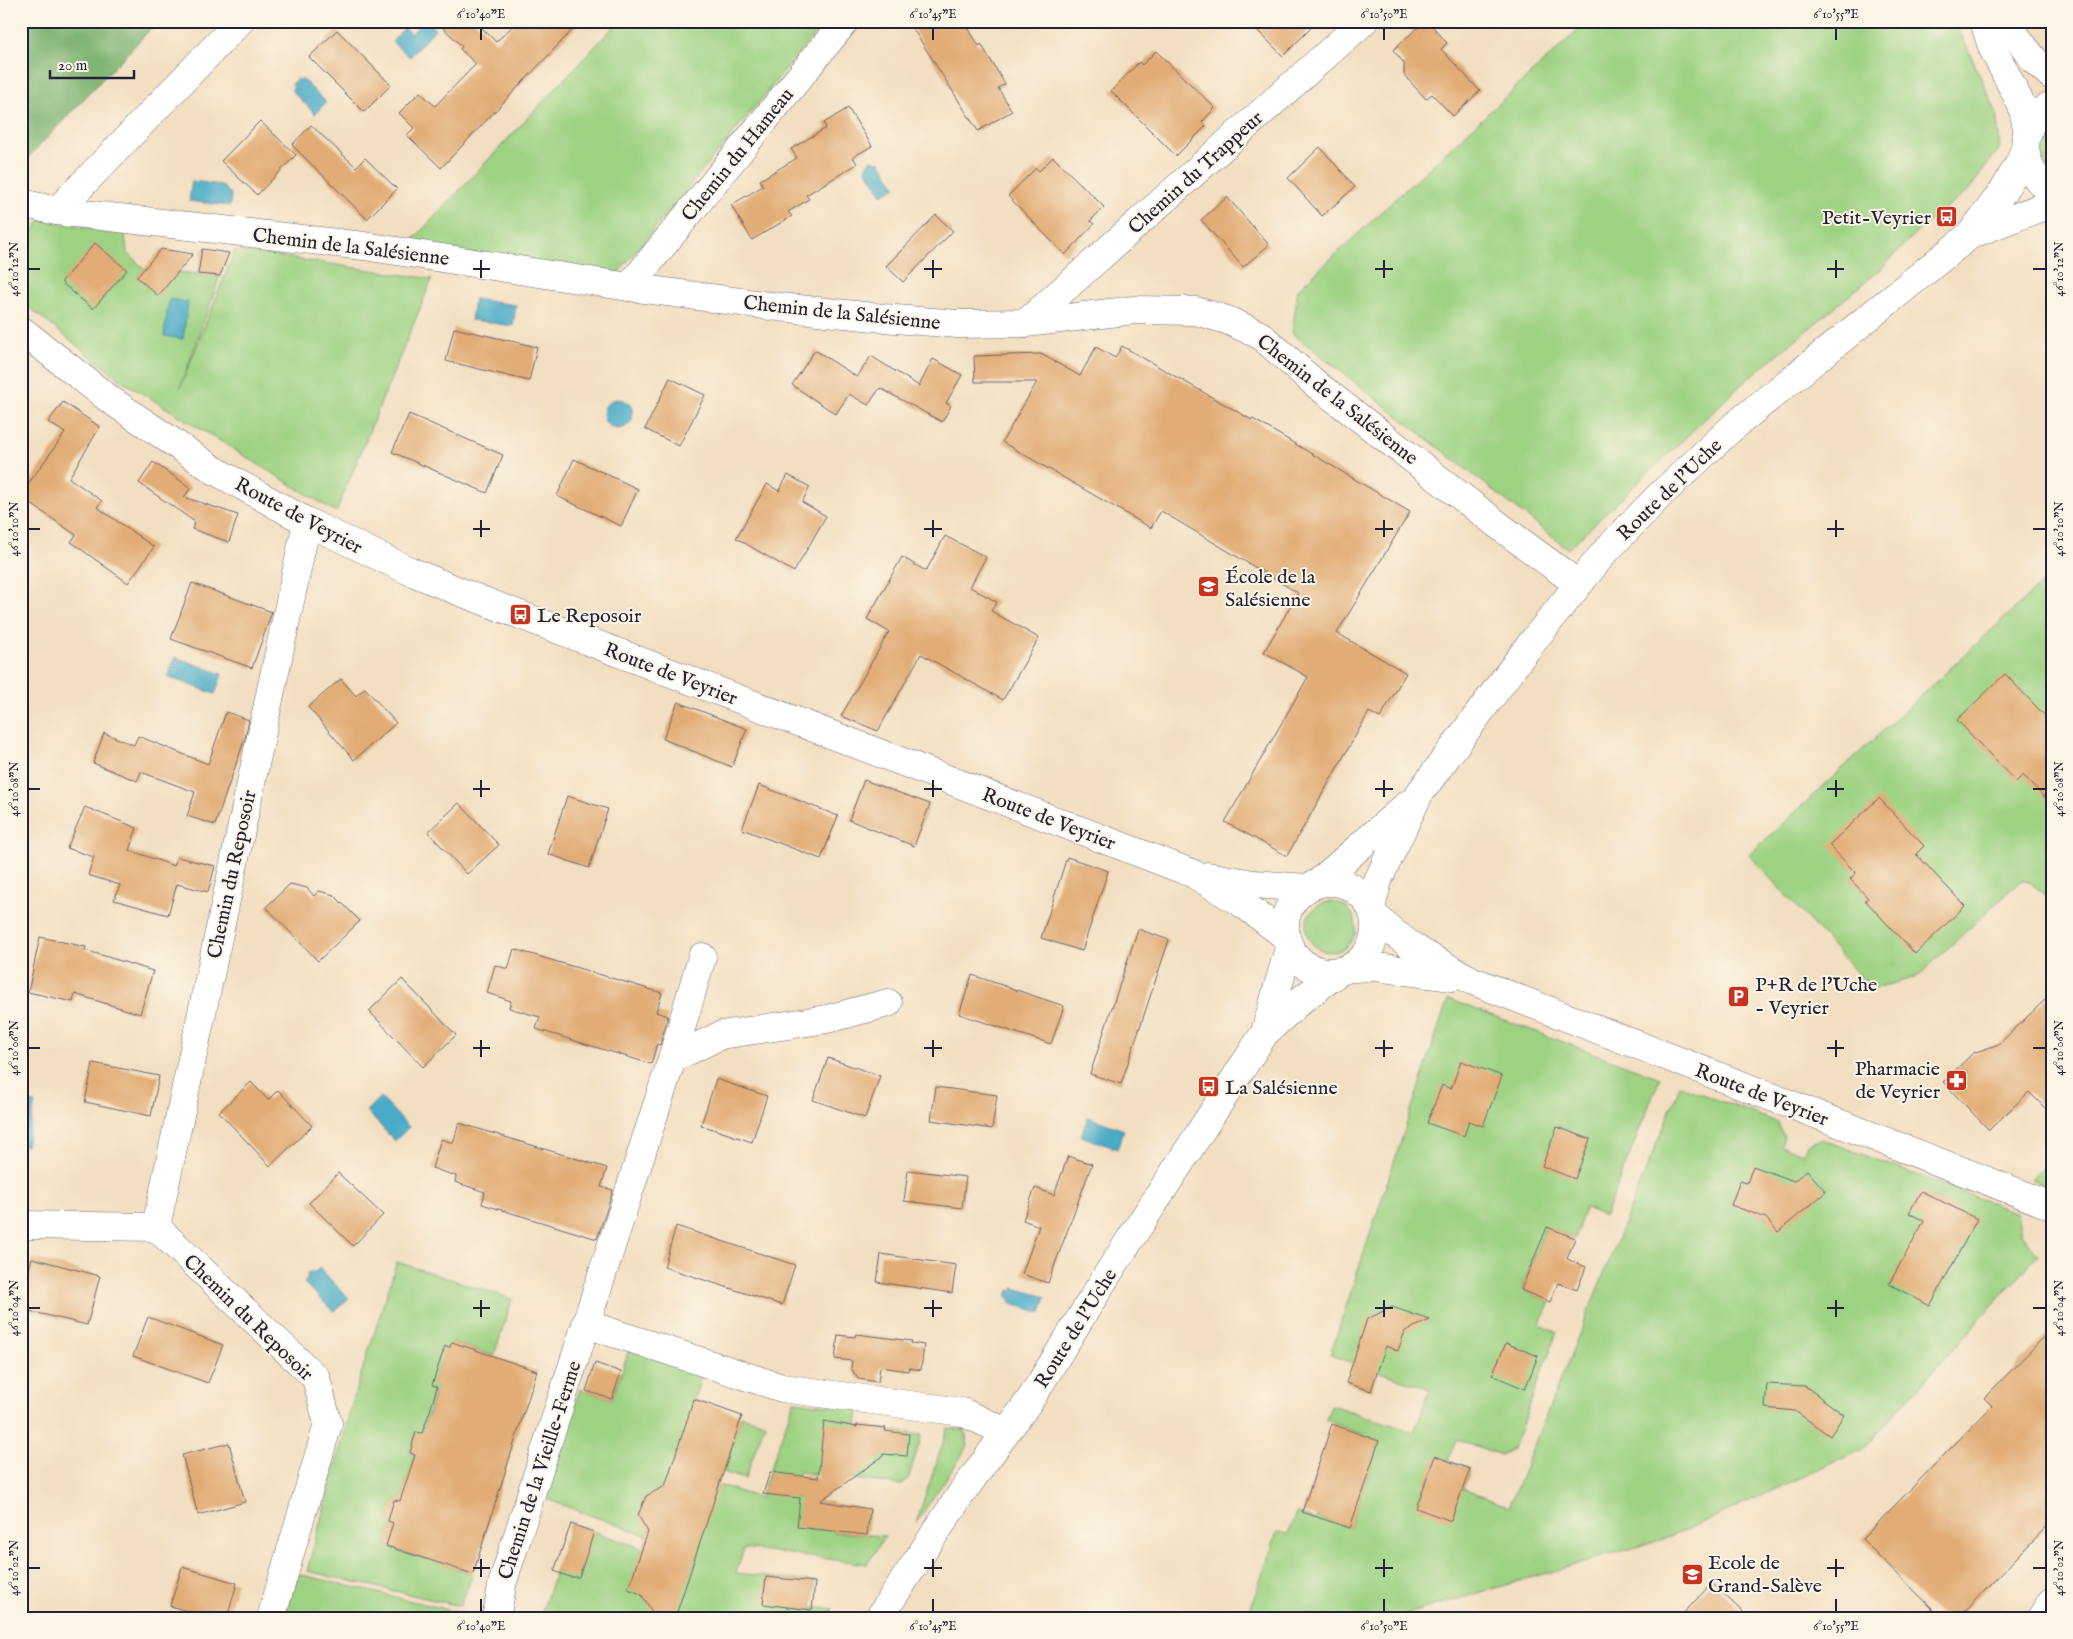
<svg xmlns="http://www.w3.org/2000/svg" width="2073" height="1639" viewBox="0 0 2073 1639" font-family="'IM FELL English',serif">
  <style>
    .green { fill: #9dd283; stroke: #607a5f }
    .forest { fill: #7eb471; stroke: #506b56 }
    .water { fill: #48abc7; stroke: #356681 }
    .building { fill: #e1ac74 }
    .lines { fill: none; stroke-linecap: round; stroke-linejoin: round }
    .minor-casing { stroke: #6b646a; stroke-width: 29 }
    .tertiary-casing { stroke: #6b646a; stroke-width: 29 }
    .secondary-casing { stroke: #6b646a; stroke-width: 29 }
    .minor { stroke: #fff; stroke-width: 28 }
    .tertiary { stroke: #fff; stroke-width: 28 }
    .secondary { stroke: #fff; stroke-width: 28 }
    .ticks { fill: none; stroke: #22223b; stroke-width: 2 }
    .labels { text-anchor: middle; stroke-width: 4; stroke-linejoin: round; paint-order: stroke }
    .street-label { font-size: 20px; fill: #22223b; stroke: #fcf5e5 }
    .poi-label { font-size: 20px; fill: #22223b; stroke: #fcf5e5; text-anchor: start }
    .neatline { fill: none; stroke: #22223b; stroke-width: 2 }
    .ticks-label { font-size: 12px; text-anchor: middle; fill: #22223b }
  </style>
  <rect width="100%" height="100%" fill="#fcf5e5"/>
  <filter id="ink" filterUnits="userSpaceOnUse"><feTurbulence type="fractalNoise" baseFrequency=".02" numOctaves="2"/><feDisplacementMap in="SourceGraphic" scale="10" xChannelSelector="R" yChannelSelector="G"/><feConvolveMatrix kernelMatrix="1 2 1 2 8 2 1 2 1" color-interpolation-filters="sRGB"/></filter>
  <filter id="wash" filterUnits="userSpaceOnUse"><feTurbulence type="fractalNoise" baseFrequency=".0096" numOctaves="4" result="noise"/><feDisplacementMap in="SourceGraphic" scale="20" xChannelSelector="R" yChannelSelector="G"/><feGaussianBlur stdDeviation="1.12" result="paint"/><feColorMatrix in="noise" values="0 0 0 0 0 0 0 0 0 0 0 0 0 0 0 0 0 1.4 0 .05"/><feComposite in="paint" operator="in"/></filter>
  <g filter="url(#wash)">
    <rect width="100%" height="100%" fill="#f2dec0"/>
    <g class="green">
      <path d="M619 21H819L823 24 618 273 408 245Z"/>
      <path d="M1588 21H1955L1996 111 2000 148 1968 191 1922 227 1880 270 1744 382 1568 549 1292 333 1298 289Z"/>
      <path d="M2052 125V172C2037 160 2040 138 2052 125Z"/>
      <path d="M41 220 125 233 127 252 144 269 137 277 158 295 178 272 220 276 180 388 235 250 432 279 336 512 119 379 21 301V245H23Z"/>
      <path d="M2052 574V902L2030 882 2020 881 1917 977 1872 989 1749 855Z"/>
      <circle cx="1331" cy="927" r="25"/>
      <path d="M1448 999 1660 1078 1605 1216 1585 1208 1575 1238 1546 1227 1521 1290 1550 1302 1540 1325 1557 1332 1513 1449 1501 1455 1456 1439 1448 1461 1470 1469 1463 1489 1509 1507 1680 1086 1777 1122 1784 1137 1781 1146 1803 1154 1806 1145 1821 1139 2017 1213 2021 1234 2038 1255 1862 1450 1670 1537 1393 1618H1247L1277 1532 1288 1534 1296 1512 1315 1520 1317 1517 1350 1528 1379 1441 1326 1420 1331 1405 1414 1432 1430 1389 1330 1355Z"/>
      <path d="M2052 1160V1187L2032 1179Z"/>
      <path d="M397 1262 512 1299 494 1356 452 1342 444 1366 439 1365 432 1385 437 1387 422 1434 416 1433 410 1453 415 1455 400 1501 394 1500 388 1521 393 1523 386 1546 427 1560 436 1535 456 1543 449 1566 473 1574 460 1606 307 1571 356 1390Z"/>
      <path d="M629 1350 702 1374 694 1399 719 1485 760 1498 794 1401 859 1409 857 1425 922 1435 908 1479 901 1485 798 1472 793 1497 832 1503 831 1517 835 1518 833 1532 885 1536 867 1564 744 1548 736 1573 815 1582 812 1608 833 1609 828 1618H540L571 1524 694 1566 697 1554 546 1499 580 1389 612 1399Z"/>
      <path d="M742 1416 765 1423 745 1479 723 1472Z"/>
      <path d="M948 1428 965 1430 968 1446 916 1523Z"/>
      <path d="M298 1574 479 1617 284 1618Z"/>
    </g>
    <path class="forest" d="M21 21H158L21 165Z"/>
    <g class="water">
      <path d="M422 21H426L435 29 410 57 392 42 404 28 411 34Z"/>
      <path d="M297 79 301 81 302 79 326 102 315 114 291 90 294 88 292 84 294 81Z"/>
      <path d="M870 160 877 162 880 161 896 187 882 195 866 169Z"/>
      <path d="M192 181 221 185 231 194 230 206 189 201Z"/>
      <path d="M169 299 188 302 183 339 164 336Z"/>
      <path d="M474 299 516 305 513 326 471 320Z"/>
      <circle cx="618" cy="414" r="15"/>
      <path d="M175 657 222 674 215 694 168 677Z"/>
      <path d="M380 1097 409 1127 395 1141 366 1111Z"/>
      <path d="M21 1101 35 1103 26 1146 21 1145Z"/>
      <path d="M1088 1117 1124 1130 1117 1149 1081 1136Z"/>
      <path d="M319 1268 349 1298 334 1312 304 1283 308 1278 307 1275 309 1272H315Z"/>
      <path d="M1014 1288 1046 1297 1041 1313 1010 1303 1011 1299 1007 1297 1009 1290 1013 1291Z"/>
    </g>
    <g id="blocks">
      <g class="building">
        <path d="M436 21H475L496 42 518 21H581L441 168 407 135 414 128 399 113 420 92 435 106 476 64 460 49 462 46Z"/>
        <path d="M908 21H964L979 46 981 44 1005 84 998 88 1012 111 978 131Z"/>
        <path d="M1248 21H1318L1283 56Z"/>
        <path d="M1425 21H1428L1447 43 1441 49 1480 91 1453 116 1432 94 1426 99 1404 75V63L1393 50Z"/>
        <path d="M337 30 391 85 364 112 309 57Z"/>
        <path d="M1156 51 1215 108 1202 122 1206 126 1176 156 1111 91 1139 62 1142 65Z"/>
        <path d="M848 108 872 146 853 157 857 164 806 195 809 199 788 212 792 216 752 240 731 205 763 186 760 180 797 158 791 149 826 128 824 123Z"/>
        <path d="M260 121 296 155 257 195 221 161Z"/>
        <path d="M311 125 356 167 365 158 397 189 367 219 292 145Z"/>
        <path d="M1320 147 1355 187 1322 216 1288 178Z"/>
        <path d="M1053 157 1104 207 1090 221 1094 224 1065 255 1008 196 1036 168 1039 171Z"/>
        <path d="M1227 197 1269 245 1243 267 1201 220Z"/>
        <path d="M936 215 953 231 903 282 886 266Z"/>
        <path d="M95 243 127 270 93 309 62 283V281Z"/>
        <path d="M161 249 193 254 158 296 137 277Z"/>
        <path d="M202 249 229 253 220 276 198 274Z"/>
        <path d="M454 328 537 347 529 381 446 361Z"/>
        <path d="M1122 346 1252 420 1253 419 1410 512 1337 633 1406 673 1380 718 1369 712 1287 856 1225 822 1308 677 1264 652 1298 593 1161 511 1151 528 1002 442 1037 382H975L974 356 1041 354 1080 376 1096 347 1115 358Z"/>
        <path d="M815 350 857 377 871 356 919 386 933 359 962 375 946 403 951 406 942 422 880 388 868 405 849 394 836 414 792 385Z"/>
        <path d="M670 378 705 395 679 446 645 429Z"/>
        <path d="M63 402 100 427 69 478 102 501 97 507 154 547 128 583 71 542 76 535 21 497V494L65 433 48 422Z"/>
        <path d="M409 414 503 455 487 493 392 452Z"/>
        <path d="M574 459 638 489 621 526 557 496Z"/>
        <path d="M153 462 191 488 184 497 238 515 229 542 192 529 195 522 139 483Z"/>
        <path d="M788 475 810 487 802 502 826 516 794 572 736 538 767 484 779 491Z"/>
        <path d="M945 536 986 557 970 587 997 602 991 611 1039 638 1003 700 921 654 878 731 841 716 889 632 867 619 902 557 926 571Z"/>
        <path d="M192 583 272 612 252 668 171 639Z"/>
        <path d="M2005 674 2052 723V805L2023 775 2016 782 1957 720Z"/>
        <path d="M341 679 356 696 365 688 396 723 354 760 308 707Z"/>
        <path d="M678 702 747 729 732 767 663 739Z"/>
        <path d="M226 712 249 720 245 738 215 825 187 816 195 792 141 772 137 781 93 763 104 733 134 745 138 736 208 764Z"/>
        <path d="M864 780 930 804 914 846 849 820Z"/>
        <path d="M759 785 838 816 821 859 742 829Z"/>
        <path d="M567 796 608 809 589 868 548 854Z"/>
        <path d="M1879 798 1924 846 1916 854 1965 906 1915 954 1865 900 1868 898 1850 879 1856 873 1829 845Z"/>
        <path d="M459 803 499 845 467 874 428 832Z"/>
        <path d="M85 807 137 828 129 850 174 866 177 857 215 866 208 892 177 884 168 915 114 900 120 885 88 875 94 857 67 848Z"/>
        <path d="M1067 857 1108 871 1082 951 1041 938Z"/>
        <path d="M290 884 307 888 314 896 319 891 334 895 360 921 318 961 266 907Z"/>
        <path d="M1138 929 1169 940 1121 1084 1090 1074Z"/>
        <path d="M40 937 86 947 85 950 153 971 140 1014 75 994 73 1002 28 992Z"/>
        <path d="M514 949 662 993 656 1012 668 1016 660 1045 657 1044 651 1064 536 1029 540 1017 509 1008 511 1001 487 993 495 965 508 969Z"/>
        <path d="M972 975 1064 1006 1051 1044 959 1014Z"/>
        <path d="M402 979 456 1035 423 1067 369 1011Z"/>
        <path d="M2052 993V1115L2029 1092 1989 1130 1943 1082 1973 1053 1999 1044Z"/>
        <path d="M828 1058 880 1076 865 1118 813 1100Z"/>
        <path d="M1461 1061 1502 1076 1483 1126 1469 1121 1464 1136 1427 1123 1442 1085 1451 1089Z"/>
        <path d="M93 1063 159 1076 151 1116 85 1102Z"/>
        <path d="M716 1079 767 1096 752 1142 701 1125Z"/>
        <path d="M251 1082 268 1100 278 1090 312 1126 270 1166 219 1112Z"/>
        <path d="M936 1087 997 1095 992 1129 931 1120Z"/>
        <path d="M459 1123 607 1168 601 1187 613 1190 597 1239 482 1204 485 1192 455 1182 456 1176 432 1168 441 1139 453 1143Z"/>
        <path d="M1557 1127 1590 1139 1575 1179 1542 1166Z"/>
        <path d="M1068 1156 1092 1164 1048 1283 1022 1274 1039 1226 1023 1220 1035 1188 1054 1195Z"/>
        <path d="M1753 1166 1794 1181 1807 1170 1826 1192 1778 1232 1766 1218 1731 1205 1740 1181 1747 1183Z"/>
        <path d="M908 1170 966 1177 962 1208 904 1201Z"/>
        <path d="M338 1173 383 1215 353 1246 309 1203Z"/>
        <path d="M1921 1191 1977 1219 1930 1306 1889 1284 1924 1221 1909 1213Z"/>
        <path d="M676 1226 795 1265 782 1305 664 1267Z"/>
        <path d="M1547 1227 1575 1238 1567 1259 1586 1267 1577 1290 1558 1283 1550 1302 1521 1290Z"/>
        <path d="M881 1254 956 1265 952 1293 877 1282Z"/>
        <path d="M32 1258 100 1276 87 1325 21 1309V1301Z"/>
        <path d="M1392 1307 1430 1320 1405 1331 1398 1351 1386 1346 1371 1391 1346 1383 1367 1319Z"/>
        <path d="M148 1317 223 1345 208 1383 133 1356Z"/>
        <path d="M2052 1329V1521L1958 1618H1942L1862 1539 1992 1406 1984 1398Z"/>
        <path d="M856 1334 912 1341 911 1343 924 1345 921 1370 909 1368 908 1371 880 1367 878 1382 858 1379 851 1368 852 1361 835 1359 838 1335 855 1337Z"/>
        <path d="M452 1342 537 1371 473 1574 386 1546 393 1523 388 1521 391 1510 394 1500 400 1501 415 1455 410 1453 413 1442 416 1432 422 1433 430 1411 437 1387 432 1385 445 1346 450 1347Z"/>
        <path d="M1506 1343 1538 1356 1525 1389 1492 1375Z"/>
        <path d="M595 1363 621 1372 612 1399 586 1391Z"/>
        <path d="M1767 1384 1805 1386 1844 1415 1830 1436 1795 1411 1765 1408Z"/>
        <path d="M694 1399 742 1416 675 1618H667L653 1613 641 1594 628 1589 648 1532 638 1515 646 1496 665 1486Z"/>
        <path d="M824 1421 857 1427V1425L886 1428 885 1431 909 1434 907 1456 883 1454V1456L820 1501 870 1509 867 1535 797 1527 800 1498 763 1494 770 1472 818 1478Z"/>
        <path d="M1332 1424 1379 1441 1350 1528 1302 1512Z"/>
        <path d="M229 1443 245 1502 198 1515 182 1455Z"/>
        <path d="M1435 1456 1470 1469 1451 1521 1416 1508Z"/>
        <path d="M571 1524 594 1532 579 1577H570L554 1571Z"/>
        <path d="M182 1567 237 1583 227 1618H211L170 1606Z"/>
        <path d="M766 1577 815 1582 812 1610 763 1604Z"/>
        <path d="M1712 1583 1749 1618H1679Z"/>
      </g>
    </g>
  </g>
  <g filter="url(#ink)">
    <use href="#blocks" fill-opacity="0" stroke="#6b646a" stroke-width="1"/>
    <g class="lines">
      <defs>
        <g id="minor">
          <path d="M21 203 57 211 364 246 629 287 770 306 883 318 958 324 1026 323 1135 310 1196 311 1227 320 1260 335 1317 385 1502 528 1578 584"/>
          <path d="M57 211 240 21"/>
          <path d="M629 287 845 21"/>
          <path d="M1026 323 1364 21"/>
          <path d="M1375 916C1404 945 1437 962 1473 981L2052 1206"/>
          <path d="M1352 968 1376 967 1452 977"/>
          <path d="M672 1059 721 1035 827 1019 888 1003"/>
          <path d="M21 1225 156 1227"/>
          <path d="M586 1324 672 1059 702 957"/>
          <path d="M271 1618 328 1424 316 1378 156 1227 307 522"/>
          <path d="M496 1618 503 1581 586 1324 782 1388 962 1412 1006 1432"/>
          <path d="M2042 1618 2052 1602"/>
        </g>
        <g id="tertiary">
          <path d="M1970 235 2052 203"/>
          <path d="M21 330 109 399 214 470 307 522 410 571 463 593 1194 874 1246 906 1285 936"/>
          <path d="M1207 876 1254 884 1307 888"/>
          <circle cx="1330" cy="927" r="45"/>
          <path d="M1317 884 1408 804"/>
          <path d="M1371 908 1378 880 1419 794 1526 650 1603 554 1659 496 1733 427 1970 235 2004 190 2019 164 2025 148"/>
          <path d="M1265 1032 1289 948"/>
          <path d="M879 1618 961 1494 1030 1400 1107 1275 1264 1034 1301 1000 1340 971"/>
        </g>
        <g id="secondary">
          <path d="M1984 21 1992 47 2022 106 2028 132"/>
          <path d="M2004 21 2036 62 2052 76"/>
          <path d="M2052 105C2014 123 2019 172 2052 191"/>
        </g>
      </defs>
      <use href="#minor" class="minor-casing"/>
      <use href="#tertiary" class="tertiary-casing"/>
      <use href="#secondary" class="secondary-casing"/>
      <use href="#minor" class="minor"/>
      <use href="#tertiary" class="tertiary"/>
      <use href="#secondary" class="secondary"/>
    </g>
  </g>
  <path class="ticks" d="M481 28V40M933 28V40M1384 28V40M1836 28V40M481 260V278M933 260V278M1384 260V278M1836 260V278M28 269H40M473 269H490M924 269H942M1375 269H1393M1827 269H1844M2033 269H2046M481 520V537M933 520V537M1384 520V537M1836 520V537M28 529H40M473 529H490M924 529H942M1375 529H1393M1827 529H1844M2033 529H2046M481 780V797M933 780V797M1384 780V797M1836 780V797M28 789H40M473 789H490M924 789H942M1375 789H1393M1827 789H1844M2033 789H2046M481 1040V1057M933 1040V1057M1384 1040V1057M1836 1040V1057M28 1048H40M473 1048H490M924 1048H942M1375 1048H1393M1827 1048H1844M2033 1048H2046M481 1300V1317M933 1300V1317M1384 1300V1317M1836 1300V1317M28 1308H40M473 1308H490M924 1308H942M1375 1308H1393M1827 1308H1844M2033 1308H2046M481 1559V1577M933 1559V1577M1384 1559V1577M1836 1559V1577M28 1568H40M473 1568H490M924 1568H942M1375 1568H1393M1827 1568H1844M2033 1568H2046M481 1599V1612M933 1599V1612M1384 1599V1612M1836 1599V1612"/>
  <defs>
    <symbol id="bus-square" viewBox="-11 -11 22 22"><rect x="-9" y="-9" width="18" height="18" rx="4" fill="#c8321e" stroke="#fcf5e5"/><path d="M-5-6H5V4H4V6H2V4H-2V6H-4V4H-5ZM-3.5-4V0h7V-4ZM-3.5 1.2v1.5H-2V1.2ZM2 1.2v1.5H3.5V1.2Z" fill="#fff"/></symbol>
    <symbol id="school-square" viewBox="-11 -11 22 22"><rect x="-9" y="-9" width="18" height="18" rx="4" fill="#c8321e" stroke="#fcf5e5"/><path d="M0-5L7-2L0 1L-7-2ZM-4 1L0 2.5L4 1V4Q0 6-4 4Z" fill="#fff"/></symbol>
    <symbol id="parking-square" viewBox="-11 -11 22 22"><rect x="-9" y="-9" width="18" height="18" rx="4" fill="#c8321e" stroke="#fcf5e5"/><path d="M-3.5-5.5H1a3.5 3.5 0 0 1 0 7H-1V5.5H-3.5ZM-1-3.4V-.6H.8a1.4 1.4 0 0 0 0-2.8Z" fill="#fff"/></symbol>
    <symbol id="pharmacy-square" viewBox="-11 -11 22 22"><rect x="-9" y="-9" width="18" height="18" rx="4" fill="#c8321e" stroke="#fcf5e5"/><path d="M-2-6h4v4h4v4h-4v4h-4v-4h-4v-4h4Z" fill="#fff"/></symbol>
  </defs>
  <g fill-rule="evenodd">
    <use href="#bus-square" x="1934" y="204" width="25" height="25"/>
    <use href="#school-square" x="1196" y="574" width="25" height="25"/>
    <use href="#bus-square" x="508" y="602" width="25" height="25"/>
    <use href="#parking-square" x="1726" y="984" width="25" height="25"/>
    <use href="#pharmacy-square" x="1944" y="1068" width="25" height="25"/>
    <use href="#bus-square" x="1196" y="1074" width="25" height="25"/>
    <use href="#school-square" x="1680" y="1562" width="25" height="25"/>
  </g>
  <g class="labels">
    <g class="street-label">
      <text transform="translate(737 154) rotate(-51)" y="7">Chemin du Hameau</text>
      <text transform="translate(1195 172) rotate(-42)" y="7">Chemin du Trappeur</text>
      <text transform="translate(351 246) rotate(7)" y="7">Chemin de la Salésienne</text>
      <text transform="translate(842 312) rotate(6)" y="7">Chemin de la Salésienne</text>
      <text transform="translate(1338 399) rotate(38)" y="7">Chemin de la Salésienne</text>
      <text transform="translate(1669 489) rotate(-44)" y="7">Route de l'Uche</text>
      <text transform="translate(299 515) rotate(28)" y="7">Route de Veyrier</text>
      <text transform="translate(671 673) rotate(21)" y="7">Route de Veyrier</text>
      <text transform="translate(1049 818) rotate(21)" y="7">Route de Veyrier</text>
      <text transform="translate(231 874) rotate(-78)" y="7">Chemin du Reposoir</text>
      <text transform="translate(1762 1094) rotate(21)" y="7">Route de Veyrier</text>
      <text transform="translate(249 1317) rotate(44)" y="7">Chemin du Reposoir</text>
      <text transform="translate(1075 1328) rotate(-58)" y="7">Route de l'Uche</text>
      <text transform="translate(539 1470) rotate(-72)" y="7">Chemin de la Vieille-Ferme</text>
    </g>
    <g class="poi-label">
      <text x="1931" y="224" text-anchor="end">Petit-Veyrier</text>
      <text x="1225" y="583">École de la<tspan x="1225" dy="23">Salésienne</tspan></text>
      <text x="537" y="622">Le Reposoir</text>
      <text x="1755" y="991">P+R de l'Uche<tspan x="1755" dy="23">- Veyrier</tspan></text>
      <text x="1940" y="1075" text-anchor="end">Pharmacie<tspan x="1940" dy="23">de Veyrier</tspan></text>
      <text x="1225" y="1094">La Salésienne</text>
      <text x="1708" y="1569">Ecole de<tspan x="1708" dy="23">Grand-Salève</tspan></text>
    </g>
  </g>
  <rect width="2073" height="1639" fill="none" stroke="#fcf5e5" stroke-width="55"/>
  <path d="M50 70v8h84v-8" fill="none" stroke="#22223b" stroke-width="2.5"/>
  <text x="58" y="70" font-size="15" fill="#22223b" stroke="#fcf5e5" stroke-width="4" paint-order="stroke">20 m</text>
  <rect x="28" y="28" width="2018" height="1584" class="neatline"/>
  <g class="ticks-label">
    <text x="481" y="18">6°10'40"E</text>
    <text x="933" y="18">6°10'45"E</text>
    <text x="1384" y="18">6°10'50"E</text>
    <text x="1836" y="18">6°10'55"E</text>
    <text transform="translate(14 269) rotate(-90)" y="4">46°10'12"N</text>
    <text transform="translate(2059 269) rotate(-90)" y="4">46°10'12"N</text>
    <text transform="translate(14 529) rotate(-90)" y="4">46°10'10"N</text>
    <text transform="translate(2059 529) rotate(-90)" y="4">46°10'10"N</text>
    <text transform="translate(14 789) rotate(-90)" y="4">46°10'08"N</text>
    <text transform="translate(2059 789) rotate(-90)" y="4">46°10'08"N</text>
    <text transform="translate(14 1048) rotate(-90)" y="4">46°10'06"N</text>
    <text transform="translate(2059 1048) rotate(-90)" y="4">46°10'06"N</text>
    <text transform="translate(14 1308) rotate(-90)" y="4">46°10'04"N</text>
    <text transform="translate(2059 1308) rotate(-90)" y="4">46°10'04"N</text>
    <text transform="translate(14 1568) rotate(-90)" y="4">46°10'02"N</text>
    <text transform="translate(2059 1568) rotate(-90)" y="4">46°10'02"N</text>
    <text x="481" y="1630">6°10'40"E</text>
    <text x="933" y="1630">6°10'45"E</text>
    <text x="1384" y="1630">6°10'50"E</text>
    <text x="1836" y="1630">6°10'55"E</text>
  </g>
</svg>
